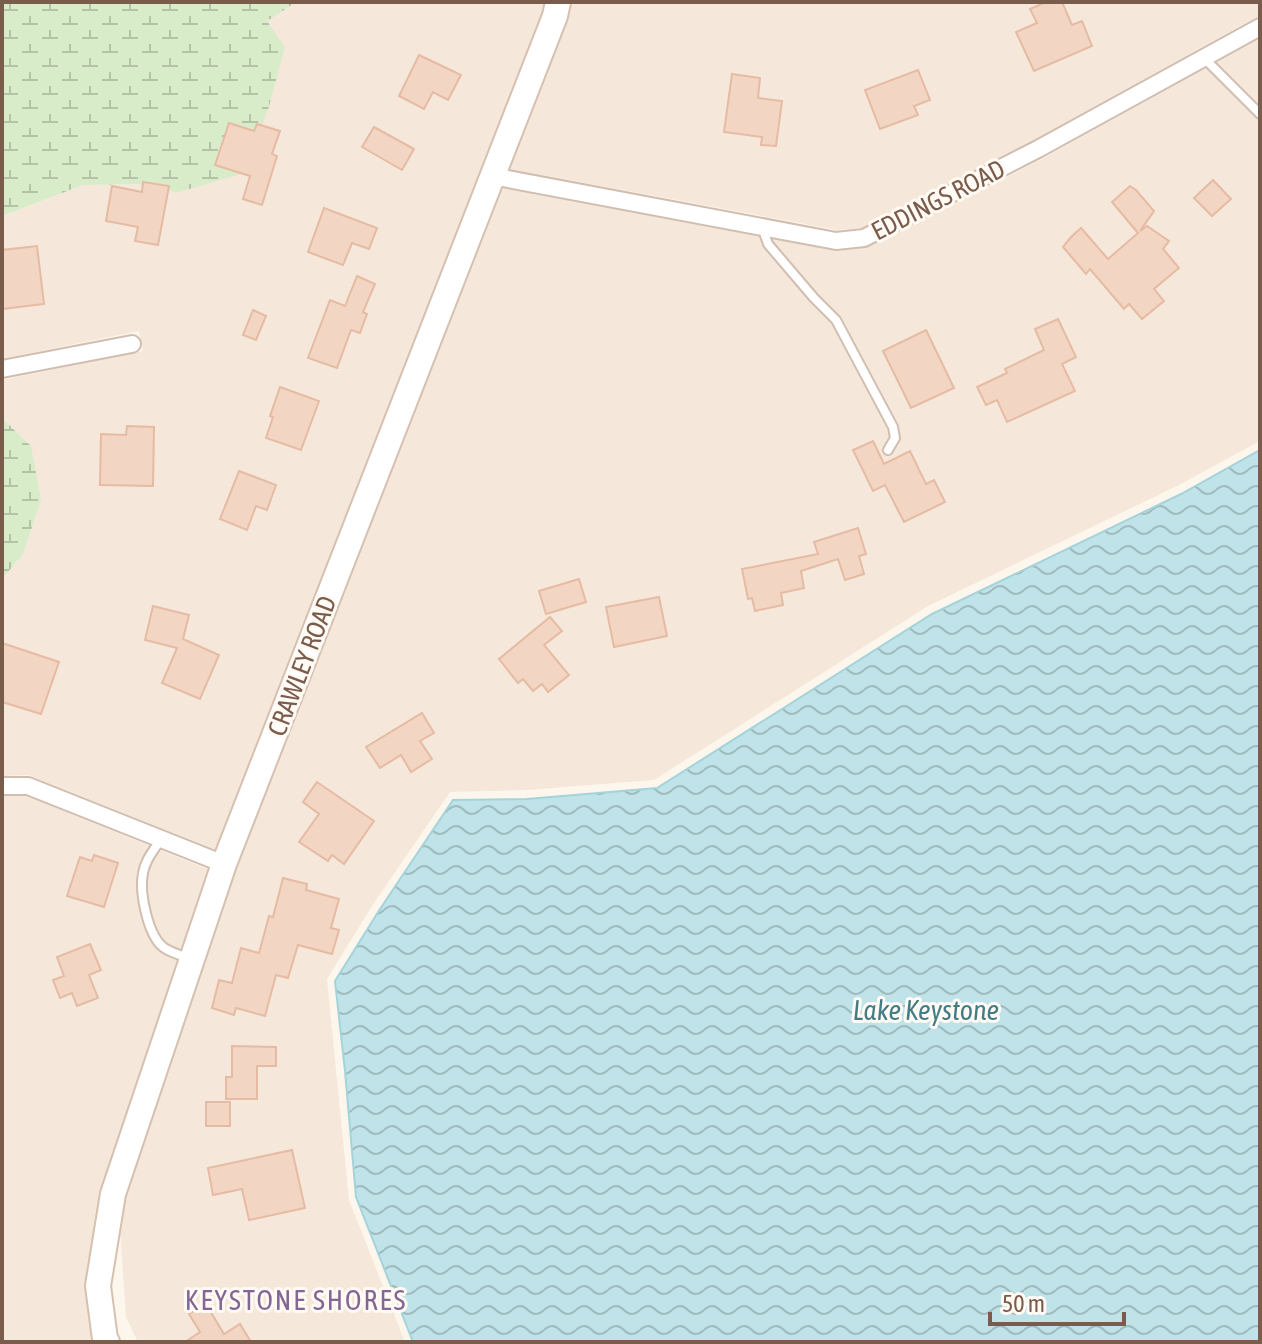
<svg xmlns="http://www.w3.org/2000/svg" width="1262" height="1344" viewBox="0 0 1262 1344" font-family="'Asap Condensed',sans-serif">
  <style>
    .residential { fill: #f5e8da }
    .wetland { fill: url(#wetland-marsh) }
    .water { fill: url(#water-waves); stroke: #a5d3da; stroke-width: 2 }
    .building { fill: #f3d5c3; stroke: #e6bba3; stroke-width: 2 }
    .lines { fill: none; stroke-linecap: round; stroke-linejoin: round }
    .lane-casing { stroke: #d1beb0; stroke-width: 12 }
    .street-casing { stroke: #d1beb0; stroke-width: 20 }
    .secondary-casing { stroke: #d6c0b0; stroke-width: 28 }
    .lane { stroke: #fff; stroke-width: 8 }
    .street { stroke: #fff; stroke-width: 16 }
    .secondary { stroke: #fff; stroke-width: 24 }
    .labels { text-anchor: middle; stroke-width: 6; stroke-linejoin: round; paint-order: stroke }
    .street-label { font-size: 26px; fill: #7a5c4d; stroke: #fffaf3 }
    .water-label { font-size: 28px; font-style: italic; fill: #437c86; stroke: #fffaf3 }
    .neighbourhood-label { font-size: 28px; letter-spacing: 2px; fill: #846695; stroke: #fffaf3 }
  </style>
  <defs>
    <pattern id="wetland-marsh" width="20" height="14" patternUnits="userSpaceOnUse" patternTransform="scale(2)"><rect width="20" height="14" fill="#d8ecc9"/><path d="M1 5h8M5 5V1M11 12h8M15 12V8" fill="none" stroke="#b4c2a5"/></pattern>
    <pattern id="water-waves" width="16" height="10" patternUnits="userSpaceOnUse" patternTransform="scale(2)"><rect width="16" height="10" fill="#bfe3e8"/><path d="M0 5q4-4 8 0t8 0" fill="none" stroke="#a0bbbe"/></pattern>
  </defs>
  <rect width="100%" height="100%" fill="#fdf6ec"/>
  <g class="residential">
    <path d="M296 2H549L219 851 28 775 2 776V579L23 554 31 446 2 418V380L143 351 139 331 2 359V216L83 185 148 184 176 193 285 48 266 21Z"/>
    <path d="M567 2H1260V15L1034 140 862 228 837 230 505 168Z"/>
    <path d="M1260 38V441L1177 486 928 606 654 780 527 790 450 792 374 903 327 979 349 1200 405 1342H138L126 1317 119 1214 233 868 498 187 837 251 868 247 1042 159Z"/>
    <path d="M2 796H27L212 871 120 1142 96 1342H2Z"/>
  </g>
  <g class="wetland">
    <path d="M2 2H296L267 21 285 47 268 110 241 174 176 193 148 184 83 185 2 216Z"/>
    <path d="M2 418 31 446 41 500 23 554 2 579Z"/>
  </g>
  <path class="water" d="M1260 450V1342H413L356 1197 345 1071 335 981 380 909 453 800 527 799 657 788 932 614 1181 494Z"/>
  <g class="building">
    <path d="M1046 2H1062L1072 25 1082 21 1092 46 1034 71 1016 32 1037 23 1030 9Z"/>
    <path d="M419 55 461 75 448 100 433 92 424 109 399 96Z"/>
    <path d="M918 70 930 100 914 106 918 115 880 129 865 90Z"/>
    <path d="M732 74 760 78 758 98 782 101 776 146 761 145 762 137 724 132Z"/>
    <path d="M229 123 254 131 257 124 280 131 272 154 277 156 262 205 243 199 250 176 215 165Z"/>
    <path d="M374 127 414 149 402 170 362 147Z"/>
    <path d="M1213 180 1231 199 1212 216 1194 198Z"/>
    <path d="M143 182 169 186 158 245 135 241 138 227 106 221 112 186 142 192Z"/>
    <path d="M1130 186 1136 190 1154 211 1140 231 1147 226 1169 241 1163 249 1179 268 1154 289 1164 301 1142 319 1129 304 1124 309 1090 269 1086 274 1063 247 1071 237 1081 228 1108 259 1138 233 1112 202Z"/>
    <path d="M324 208 377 228 369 249 352 243 343 265 308 252Z"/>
    <path d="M37 246 44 304 2 309V250Z"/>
    <path d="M357 276 375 284 363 312 367 314 360 333 351 330 337 368 308 358 330 300 345 306Z"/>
    <path d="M253 310 266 316 256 340 243 335Z"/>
    <path d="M1058 319 1076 357 1062 364 1075 391 1007 422 997 400 986 405 977 387 1007 373 1005 369 1044 350 1035 329Z"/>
    <path d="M926 330 954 388 911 408 883 351Z"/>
    <path d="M280 387 319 401 301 450 266 438 273 417 270 416Z"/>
    <path d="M127 426 154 427 153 486 100 485 101 434 126 435Z"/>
    <path d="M873 441 884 464 910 451 926 484 934 480 945 502 904 522 885 485 873 491 853 450Z"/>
    <path d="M239 471 276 485 267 510 256 506 247 530 220 519Z"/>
    <path d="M858 528 866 554 859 556 864 574 845 580 838 559 801 571 804 588 781 593 783 605 755 611 752 598 748 599 742 569 818 554 814 542Z"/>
    <path d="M579 579 586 602 546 614 539 591Z"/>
    <path d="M659 597 667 636 614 647 606 607Z"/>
    <path d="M153 606 189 615 183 639 219 655 200 699 162 683 177 648 145 640Z"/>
    <path d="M550 617 562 631 544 645 569 675 548 692 542 684 533 691 523 679 518 683 499 659Z"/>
    <path d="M2 643 59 662 41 714 2 702Z"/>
    <path d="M422 713 434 733 420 741 432 759 411 772 401 755 380 768 366 747Z"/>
    <path d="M317 782 374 821 344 864 332 855 328 861 299 842 319 814 303 802Z"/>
    <path d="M94 855 118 863 104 907 67 896 80 857 92 861Z"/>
    <path d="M283 878 307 884 306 890 339 899 331 928 339 930 332 954 298 945 288 978 276 975 265 1016 236 1008 234 1015 212 1008 219 980 232 983 241 948 259 953 269 916 273 917Z"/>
    <path d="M90 944 101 970 89 975 98 998 77 1006 72 993 60 998 53 980 64 976 57 957Z"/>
    <path d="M232 1046 276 1047V1066H257V1099H226V1077H232Z"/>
    <rect x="206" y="1102" width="24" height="24"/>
    <path d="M292 1150 305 1208 249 1220 242 1189 213 1195 208 1168Z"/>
    <path d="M206 1304 224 1334 240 1324 251 1342H185L200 1332 189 1314Z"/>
  </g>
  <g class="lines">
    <defs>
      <g id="lane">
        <path d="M1204 58 1260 114"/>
        <path d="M762 227 768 244 814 298 836 320 893 427 895 438 888 450"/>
        <path d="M161 839C154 850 145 860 143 873 139 892 148 939 166 949 173 953 183 956 190 959"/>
      </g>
      <g id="street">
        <path d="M492 176 836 241 864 238 1038 149 1260 27"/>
        <path d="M2 369 132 344"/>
        <path d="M2 786H28L224 864"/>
      </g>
      <path id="secondary" d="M107 1342 105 1339 98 1286 113 1194 224 864 555 16 558 2"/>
    </defs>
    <use href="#lane" class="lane-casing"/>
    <use href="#street" class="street-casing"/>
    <use href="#secondary" class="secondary-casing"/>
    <use href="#lane" class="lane"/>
    <use href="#street" class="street"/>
    <use href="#secondary" class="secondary"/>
  </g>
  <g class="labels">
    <g class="street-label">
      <text transform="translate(938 200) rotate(-27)" y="9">EDDINGS ROAD</text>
      <text transform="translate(302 666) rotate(-69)" y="9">CRAWLEY ROAD</text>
    </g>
    <g class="water-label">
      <text x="926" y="1020">Lake Keystone</text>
    </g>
    <g class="neighbourhood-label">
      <text x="296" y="1310">KEYSTONE SHORES</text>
    </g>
  </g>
  <rect width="1262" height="1344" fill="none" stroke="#7a5c4d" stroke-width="8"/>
  <path d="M990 1312v12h134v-12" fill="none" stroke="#7a5c4d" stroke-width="4"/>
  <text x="1002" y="1312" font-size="24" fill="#7a5c4d" stroke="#fffaf3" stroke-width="6" paint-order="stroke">50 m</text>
</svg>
